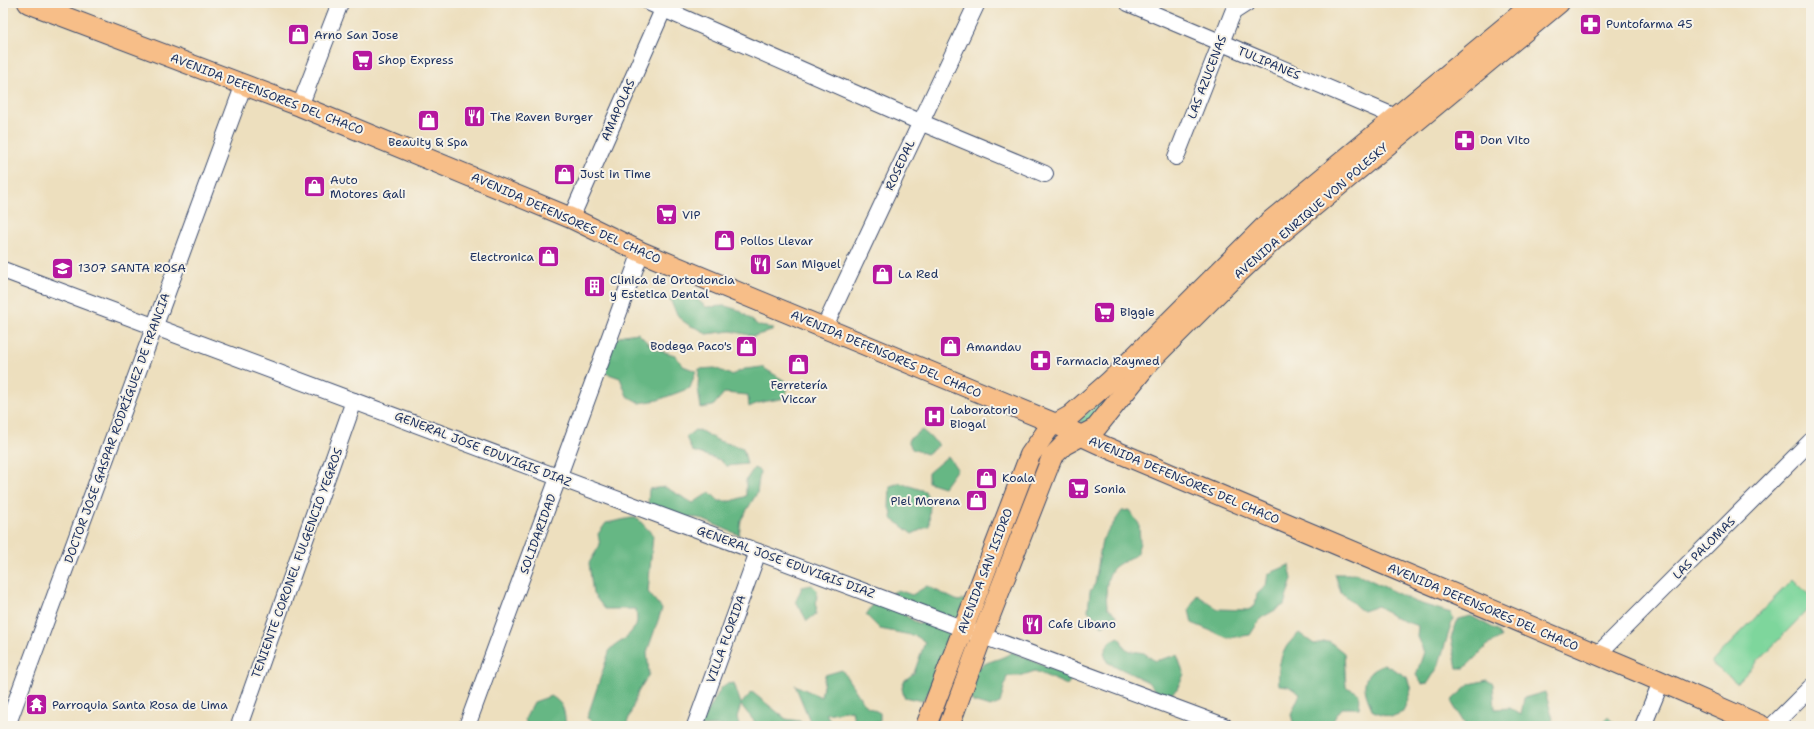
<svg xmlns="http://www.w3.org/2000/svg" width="1814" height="729" viewBox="0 0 1814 729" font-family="'Shantell Sans',sans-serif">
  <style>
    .green { fill: #7ed69c; stroke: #4c827d }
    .forest { fill: #66b784; stroke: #407371 }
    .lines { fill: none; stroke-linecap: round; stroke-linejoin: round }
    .minor-casing { stroke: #3a496c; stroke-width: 18 }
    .major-casing { stroke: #3a496c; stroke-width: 22 }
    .minor { stroke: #fff; stroke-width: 16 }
    .major { stroke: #f7be88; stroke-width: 20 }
    .labels { text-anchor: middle; stroke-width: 4; stroke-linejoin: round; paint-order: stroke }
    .poi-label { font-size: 12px; fill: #1b2f5e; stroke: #f7f3e8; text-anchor: start }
    .street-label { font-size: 12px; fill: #1b2f5e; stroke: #f7f3e8 }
  </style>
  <rect width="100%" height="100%" fill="#f7f3e8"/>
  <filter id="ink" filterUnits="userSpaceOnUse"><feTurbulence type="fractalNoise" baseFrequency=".025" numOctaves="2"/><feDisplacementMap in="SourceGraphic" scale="8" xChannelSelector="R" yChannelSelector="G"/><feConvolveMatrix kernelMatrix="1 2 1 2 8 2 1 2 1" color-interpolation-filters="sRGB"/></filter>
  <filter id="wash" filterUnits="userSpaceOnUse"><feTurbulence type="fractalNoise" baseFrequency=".012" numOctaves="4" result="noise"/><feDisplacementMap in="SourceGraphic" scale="16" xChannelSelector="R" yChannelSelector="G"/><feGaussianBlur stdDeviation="0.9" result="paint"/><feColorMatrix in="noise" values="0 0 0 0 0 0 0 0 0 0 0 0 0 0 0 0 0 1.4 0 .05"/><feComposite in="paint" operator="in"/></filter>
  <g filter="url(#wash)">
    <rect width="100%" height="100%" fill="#eddfbe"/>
    <g class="green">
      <path d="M1111 391 1112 393 1098 413 1087 422H1081L1079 421Z"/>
      <path d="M1793 579 1811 597V606L1737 683 1711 663Z"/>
    </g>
    <g class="forest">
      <path d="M691 294 706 307 725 306 739 310 759 326 773 328 772 331 753 336 731 331 706 334C699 327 692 328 686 323 677 318 673 307 670 298Z"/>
      <path d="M638 333 654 349 675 355 683 366 696 371 690 388 658 400 640 403 627 396 620 378 600 371 605 345 623 335Z"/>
      <path d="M762 367 785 381 787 391 785 398C772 401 760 401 749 407L748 395 724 393 713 406 701 408 698 388 699 369 715 368 731 375 745 369Z"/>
      <path d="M695 430 701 431 719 441 743 448 747 464 726 466 720 460 692 451 686 437Z"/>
      <path d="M922 430 939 445 927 454 912 449 908 440Z"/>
      <path d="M948 456 957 469 944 487 928 482V473Z"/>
      <path d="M754 468 760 471 757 493 741 520 739 535 699 518 675 517 648 506 649 489 665 487 693 503 710 492 719 501H732L746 496V480Z"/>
      <path d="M900 483 925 491 930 502 929 526 912 534 891 518 892 512 889 508 890 486Z"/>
      <path d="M1129 510 1139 524 1140 543 1136 555C1129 559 1116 564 1112 570 1105 580 1106 595 1107 607L1117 616 1102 626 1095 617 1088 611 1090 591 1095 584 1102 540 1122 511Z"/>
      <path d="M631 518H637L653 535 648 592 662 609 647 652 649 674 638 692 626 726H600L587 718 610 649 626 638 636 626 637 620 636 609H605L593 594 589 563 600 545 598 534 606 523Z"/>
      <path d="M1289 565 1292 579 1284 605 1261 618 1250 635 1228 638 1192 623 1189 610 1197 595 1218 609 1248 610 1255 606 1257 594 1266 586 1268 574Z"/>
      <path d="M1335 574H1358L1415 602 1451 613 1453 619 1438 667 1428 683 1422 684 1416 675 1424 652 1417 637 1418 626 1395 618 1378 606 1363 611C1353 606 1351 598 1341 593Z"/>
      <path d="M812 585 817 590 816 614 807 621 796 601 802 587Z"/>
      <path d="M927 586 958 601 972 598V609L951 622 892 593 898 590 912 595Z"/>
      <path d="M874 603 894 608 917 623H933L949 633 946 669 922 701 904 697 902 688 904 681 914 673 925 642 916 636 880 629 866 615Z"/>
      <path d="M1471 616 1497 630 1501 638 1488 645 1465 668H1457L1451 638 1458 619Z"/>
      <path d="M1299 633 1314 644 1329 641 1344 653 1346 687C1360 693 1361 693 1359 708H1342L1334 719 1332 726H1294L1291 714 1300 694 1288 686 1279 685C1277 662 1282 648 1299 633Z"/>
      <path d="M1119 637 1126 650 1144 653 1155 661 1177 655 1184 674 1177 689 1163 700 1148 682 1107 662 1104 653 1109 642Z"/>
      <path d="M1012 652 1073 677 1067 685 1035 671 1020 676H1007L1000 703 990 707 973 702 966 690C969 684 973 673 978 668 988 660 1002 660 1012 652Z"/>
      <path d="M1384 664 1407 677 1411 690 1403 712 1391 717 1373 711C1363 690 1358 675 1384 664Z"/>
      <path d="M842 670 865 705 880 713V721L872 726H855L852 710 826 714 834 726H812L795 685 821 697 825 675Z"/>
      <path d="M1487 680 1493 684 1495 709 1510 708 1521 715 1524 698 1545 692 1553 719 1548 726H1466L1452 703 1453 699 1470 684Z"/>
      <path d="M734 683 741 704 752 692 786 719 800 721 803 726H758L741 705 737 717 739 726H700L721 688 726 684Z"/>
      <path d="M551 696C565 704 564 711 566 726H527L525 719 534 702Z"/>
      <path d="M1608 717 1617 726H1599Z"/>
    </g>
  </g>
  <g filter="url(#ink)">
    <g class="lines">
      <defs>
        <g id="minor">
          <path d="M650 3 920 122 1045 174"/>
          <path d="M1128 3 1396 117 1402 124"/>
          <path d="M300 106 340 3"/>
          <path d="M1176 157 1233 12 1247 3"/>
          <path d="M571 218 666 3"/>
          <path d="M3 270 1224 726"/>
          <path d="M824 328 977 3"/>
          <path d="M1597 655 1811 441"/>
          <path d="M7 726 244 84"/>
          <path d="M239 726 354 401"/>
          <path d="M467 726 641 252"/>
          <path d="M695 726 758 552"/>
          <path d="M1643 726 1661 682"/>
          <path d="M1772 726 1811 687"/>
        </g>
        <g id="major">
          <path d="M28 3 300 106 571 218 641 252 1056 424 1108 448 1646 675 1762 726"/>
          <path d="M926 726 1030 455 1049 428 1070 416 1110 381 1268 223 1534 3"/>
          <path d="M949 726 982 636 1052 457 1064 445 1096 428 1150 361 1230 281 1279 235 1559 3"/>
        </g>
      </defs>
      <use href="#minor" class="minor-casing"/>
      <use href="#major" class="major-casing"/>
      <use href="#minor" class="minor"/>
      <use href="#major" class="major"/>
    </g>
  </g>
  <defs>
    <symbol id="pharmacy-square" viewBox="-11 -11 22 22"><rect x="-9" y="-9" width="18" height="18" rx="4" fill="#b5179e" stroke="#f7f3e8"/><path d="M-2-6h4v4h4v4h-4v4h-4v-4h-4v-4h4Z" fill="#fff"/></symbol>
    <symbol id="shop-square" viewBox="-11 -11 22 22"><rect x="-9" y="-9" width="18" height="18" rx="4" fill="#b5179e" stroke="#f7f3e8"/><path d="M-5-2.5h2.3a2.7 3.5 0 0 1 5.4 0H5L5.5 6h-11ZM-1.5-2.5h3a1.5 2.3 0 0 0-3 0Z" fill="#fff"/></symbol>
    <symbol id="supermarket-square" viewBox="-11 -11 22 22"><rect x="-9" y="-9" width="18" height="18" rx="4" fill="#b5179e" stroke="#f7f3e8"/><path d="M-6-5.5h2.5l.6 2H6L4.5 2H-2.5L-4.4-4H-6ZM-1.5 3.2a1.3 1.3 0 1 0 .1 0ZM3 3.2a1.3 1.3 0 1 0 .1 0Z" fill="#fff"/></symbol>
    <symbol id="restaurant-square" viewBox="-11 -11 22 22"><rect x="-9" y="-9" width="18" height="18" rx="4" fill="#b5179e" stroke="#f7f3e8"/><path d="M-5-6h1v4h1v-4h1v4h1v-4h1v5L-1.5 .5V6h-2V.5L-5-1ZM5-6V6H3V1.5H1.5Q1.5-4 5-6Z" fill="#fff"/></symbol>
    <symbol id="school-square" viewBox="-11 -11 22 22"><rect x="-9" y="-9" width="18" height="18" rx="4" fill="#b5179e" stroke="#f7f3e8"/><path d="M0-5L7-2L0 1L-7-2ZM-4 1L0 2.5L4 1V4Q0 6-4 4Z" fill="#fff"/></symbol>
    <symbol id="building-square" viewBox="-11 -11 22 22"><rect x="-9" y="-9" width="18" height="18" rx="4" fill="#b5179e" stroke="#f7f3e8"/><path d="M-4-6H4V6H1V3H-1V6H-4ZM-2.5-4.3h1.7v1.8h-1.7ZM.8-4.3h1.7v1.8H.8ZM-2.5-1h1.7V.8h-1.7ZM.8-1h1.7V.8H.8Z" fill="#fff"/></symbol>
    <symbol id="hospital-square" viewBox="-11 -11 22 22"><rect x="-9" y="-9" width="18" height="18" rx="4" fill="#b5179e" stroke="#f7f3e8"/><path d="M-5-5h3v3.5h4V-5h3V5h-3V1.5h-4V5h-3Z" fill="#fff"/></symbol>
    <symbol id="temple-square" viewBox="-11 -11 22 22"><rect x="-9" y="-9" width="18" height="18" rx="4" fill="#b5179e" stroke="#f7f3e8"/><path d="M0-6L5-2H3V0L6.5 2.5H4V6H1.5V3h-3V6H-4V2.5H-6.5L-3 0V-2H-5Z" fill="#fff"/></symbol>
  </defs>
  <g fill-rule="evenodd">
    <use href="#pharmacy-square" x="1578" y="12" width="25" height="25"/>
    <use href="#shop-square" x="286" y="22" width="25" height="25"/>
    <use href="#supermarket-square" x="350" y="48" width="25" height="25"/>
    <use href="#restaurant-square" x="462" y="104" width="25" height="25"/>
    <use href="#shop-square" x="416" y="108" width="25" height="25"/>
    <use href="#pharmacy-square" x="1452" y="128" width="25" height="25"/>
    <use href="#shop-square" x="552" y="162" width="25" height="25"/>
    <use href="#shop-square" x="302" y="174" width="25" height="25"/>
    <use href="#supermarket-square" x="654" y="202" width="25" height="25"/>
    <use href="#shop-square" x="712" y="228" width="25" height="25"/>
    <use href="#shop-square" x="536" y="244" width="25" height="25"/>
    <use href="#restaurant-square" x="748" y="252" width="25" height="25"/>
    <use href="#school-square" x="50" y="256" width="25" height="25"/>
    <use href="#shop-square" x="870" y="262" width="25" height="25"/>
    <use href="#building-square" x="582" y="274" width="25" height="25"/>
    <use href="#supermarket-square" x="1092" y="300" width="25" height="25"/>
    <use href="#shop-square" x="734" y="334" width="25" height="25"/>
    <use href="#shop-square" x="938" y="334" width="25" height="25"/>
    <use href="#pharmacy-square" x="1028" y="348" width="25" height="25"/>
    <use href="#shop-square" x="786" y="352" width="25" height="25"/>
    <use href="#hospital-square" x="922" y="404" width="25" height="25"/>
    <use href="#shop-square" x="974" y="466" width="25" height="25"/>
    <use href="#supermarket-square" x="1066" y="476" width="25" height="25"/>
    <use href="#shop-square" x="964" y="488" width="25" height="25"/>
    <use href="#restaurant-square" x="1020" y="612" width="25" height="25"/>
    <use href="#temple-square" x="24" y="692" width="25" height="25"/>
  </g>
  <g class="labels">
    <g class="poi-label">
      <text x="1606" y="28">Puntofarma 45</text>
      <text x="314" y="39">Arno San Jose</text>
      <text x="378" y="64">Shop Express</text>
      <text x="490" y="121">The Raven Burger</text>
      <text x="1480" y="144">Don Vito</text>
      <text x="428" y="146" text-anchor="middle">Beauity &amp; Spa</text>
      <text x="580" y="178">Just in Time</text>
      <text x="330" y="184">Auto<tspan x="330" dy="14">Motores Gali</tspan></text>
      <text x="682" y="219">ViP</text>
      <text x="740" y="245">Pollos Llevar</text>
      <text x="534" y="261" text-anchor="end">Electronica</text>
      <text x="776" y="268">San Miguel</text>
      <text x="78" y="272">1307 SANTA ROSA</text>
      <text x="898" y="278">La Red</text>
      <text x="610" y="284">Clinica de Ortodoncia<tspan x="610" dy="14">y Estetica Dental</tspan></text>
      <text x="1120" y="316">Biggie</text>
      <text x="732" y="350" text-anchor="end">Bodega Paco's</text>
      <text x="966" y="351">Amandau</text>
      <text x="1056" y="365">Farmacia Raymed</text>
      <text x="799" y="389" text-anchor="middle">Ferretería<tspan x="799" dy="14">Viccar</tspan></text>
      <text x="950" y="414">Laboratorio<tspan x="950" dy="14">Biogal</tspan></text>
      <text x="1002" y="482">Koala</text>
      <text x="1094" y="493">Sonia</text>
      <text x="960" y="505" text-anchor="end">Piel Morena</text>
      <text x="1048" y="628">Cafe Libano</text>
      <text x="52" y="709">Parroquia Santa Rosa de Lima</text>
    </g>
    <g class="street-label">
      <text transform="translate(1269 63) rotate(23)" y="4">TULIPANES</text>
      <text transform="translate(1207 77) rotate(-69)" y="4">LAS AZUCENAS</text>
      <text transform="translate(267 94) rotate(21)" y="4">AVENIDA DEFENSORES DEL CHACO</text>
      <text transform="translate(618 110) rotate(-66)" y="4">AMAPOLAS</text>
      <text transform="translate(900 165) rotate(-65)" y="4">ROSEDAL</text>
      <text transform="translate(1311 211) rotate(-41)" y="4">AVENIDA ENRIQUE VON POLESKY</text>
      <text transform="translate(566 218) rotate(24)" y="4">AVENIDA DEFENSORES DEL CHACO</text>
      <text transform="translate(886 354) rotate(23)" y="4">AVENIDA DEFENSORES DEL CHACO</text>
      <text transform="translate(117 428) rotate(-70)" y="4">DOCTOR JOSE GASPAR RODRÍGUEZ DE FRANCIA</text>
      <text transform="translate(483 449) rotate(21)" y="4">GENERAL JOSE EDUVIGIS DIAZ</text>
      <text transform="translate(1184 480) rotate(23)" y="4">AVENIDA DEFENSORES DEL CHACO</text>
      <text transform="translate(538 534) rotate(-70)" y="4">SOLIDARIDAD</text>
      <text transform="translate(1704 548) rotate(-45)" y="4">LAS PALOMAS</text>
      <text transform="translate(786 562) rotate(20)" y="4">GENERAL JOSE EDUVIGIS DIAZ</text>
      <text transform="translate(297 563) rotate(-70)" y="4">TENIENTE CORONEL FULGENCIO YEGROS</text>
      <text transform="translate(985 571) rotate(-69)" y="4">AVENIDA SAN ISIDRO</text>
      <text transform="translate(1483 607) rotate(23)" y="4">AVENIDA DEFENSORES DEL CHACO</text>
      <text transform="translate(726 639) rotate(-70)" y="4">VILLA FLORIDA</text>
    </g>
  </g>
  <rect width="1814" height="729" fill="none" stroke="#f7f3e8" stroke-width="16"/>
</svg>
